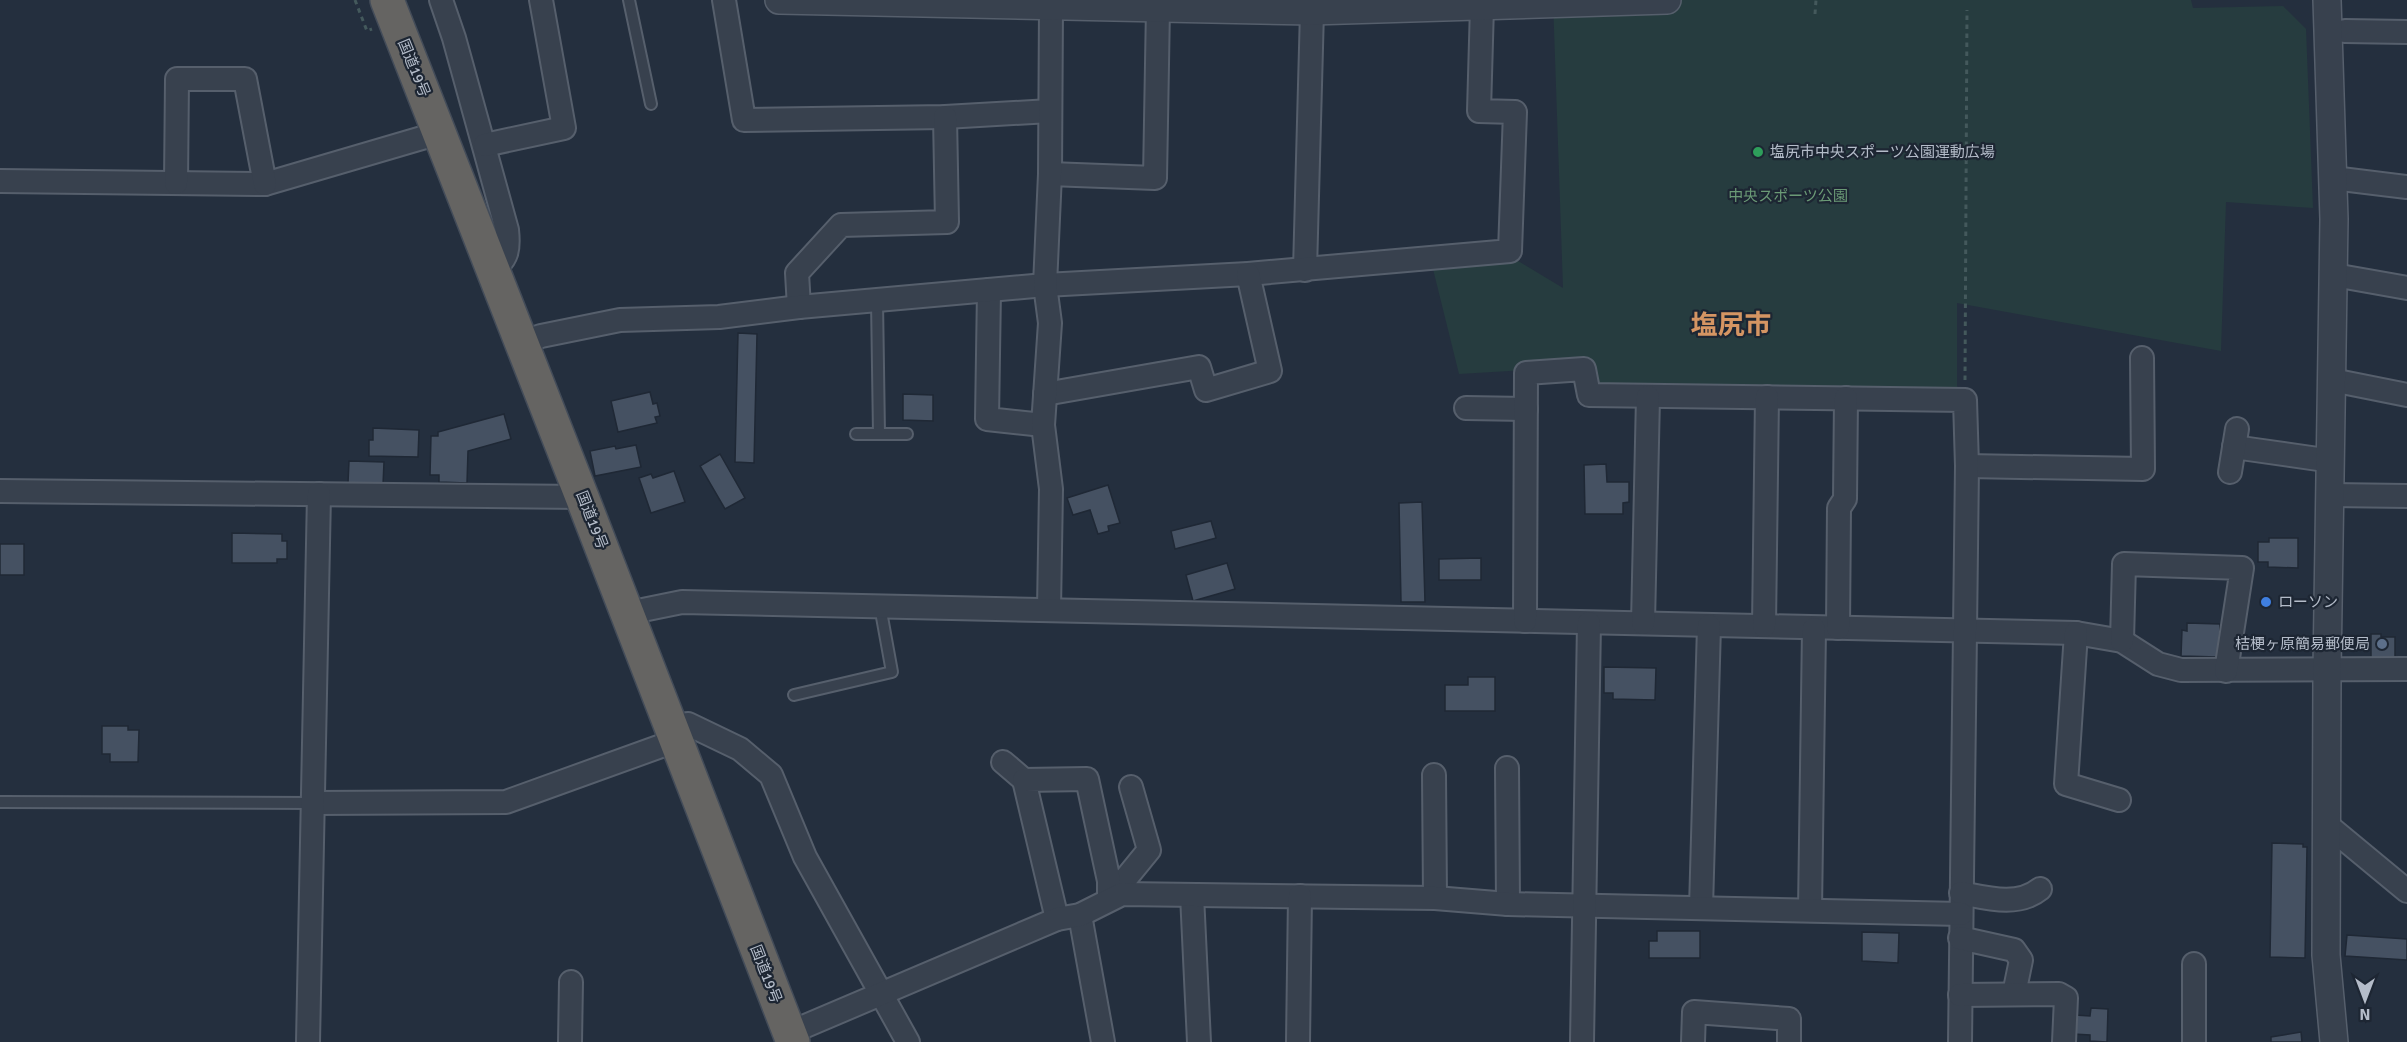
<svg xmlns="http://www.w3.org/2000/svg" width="2407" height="1042" viewBox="0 0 2407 1042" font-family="Signika,'Noto Sans JP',sans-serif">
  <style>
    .green { fill: #263c3f }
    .building { fill: #455162; stroke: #1f2835; stroke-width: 1.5 }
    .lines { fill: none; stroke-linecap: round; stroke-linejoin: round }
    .service-casing { stroke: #565f6c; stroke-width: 14 }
    .minor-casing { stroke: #565f6c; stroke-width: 26 }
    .tertiary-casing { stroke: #565f6c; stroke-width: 30 }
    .trunk-casing { stroke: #434c59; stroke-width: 36 }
    .path { stroke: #44595c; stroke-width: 3; stroke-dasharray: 4.5 4.5; stroke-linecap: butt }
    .service { stroke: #38414e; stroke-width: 10 }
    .minor { stroke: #38414e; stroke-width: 22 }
    .tertiary { stroke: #38414e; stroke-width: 27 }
    .trunk { stroke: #656462; stroke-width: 33 }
    .leisure-dot { fill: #2e9e5b; stroke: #1d2633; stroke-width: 2 }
    .shop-dot { fill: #3f7fe0; stroke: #1d2633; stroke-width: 2 }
    .service-dot { fill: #5c6f8a; stroke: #1d2633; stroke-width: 2 }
    .labels { text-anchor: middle; stroke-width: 4.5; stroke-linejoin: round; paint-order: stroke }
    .street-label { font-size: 15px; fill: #b4bcc9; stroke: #1d2633 }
    .poi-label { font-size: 15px; fill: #b4bcc9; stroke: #1d2633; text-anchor: start }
    .park-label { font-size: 15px; fill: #6b9a76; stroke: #1d2633 }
    .town-label { font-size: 27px; font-weight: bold; fill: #d59563; stroke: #1d2633 }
  </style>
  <rect width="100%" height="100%" fill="#242f3e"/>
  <path class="green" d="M1553 0H2191L2193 8 2283 6 2306 29 2313 208 2226 202 2221 351 1957 303V388L1945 394 1598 392 1592 366 1459 374 1432 265 1513 258 1563 288Z"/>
  <g class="building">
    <path d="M738 333 757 334 754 463 735 462Z"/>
    <path d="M650 392 653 404 657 403 660 416 655 417 657 423 618 432 611 401Z"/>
    <path d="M903 394 933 395V421L903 420Z"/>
    <path d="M504 414 511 439 468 451 467 483 439 482V475H430L431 436H438V432Z"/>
    <path d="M373 428 419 430 418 457 369 456V440H373Z"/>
    <path d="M636 445 641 467 595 476 590 451 615 446 616 449Z"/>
    <path d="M720 454 745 498 725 509 700 466Z"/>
    <path d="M349 461 384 462 383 485 348 483Z"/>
    <path d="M1606 464 1607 482H1629V502L1623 503V514H1585L1584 465Z"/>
    <path d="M674 471 685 502 651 513 639 478 651 474 653 478Z"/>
    <path d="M1108 485 1120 523 1108 526 1109 531 1098 534 1090 510 1073 515 1067 498Z"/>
    <path d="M1422 502 1425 602H1401L1399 503Z"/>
    <path d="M1211 521 1216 538 1175 549 1171 531Z"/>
    <path d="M232 533 282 534V541H287V559H277V563H232Z"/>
    <path d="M2269 538H2298V568L2268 567V562H2258V542H2269Z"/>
    <rect x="0" y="544" width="24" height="31"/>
    <path d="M1481 558V580H1439V559Z"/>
    <path d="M1227 563 1235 589 1193 601 1186 575Z"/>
    <path d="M2187 623 2220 624 2219 657 2181 656 2182 630 2187 631Z"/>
    <path d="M2371 634H2381V637H2395V662H2371Z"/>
    <path d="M1604 667 1656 668 1655 700 1613 699V693H1604Z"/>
    <path d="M1468 677H1495V711H1445V685H1468Z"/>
    <path d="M102 726H128V730H139L138 762H110V754H102Z"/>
    <path d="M2272 843 2303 844V847H2307L2305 958 2270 957Z"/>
    <path d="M1657 931H1700V958H1649V941H1657Z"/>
    <path d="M1862 932 1899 933 1898 963 1862 961Z"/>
    <path d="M2347 935 2407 939V960L2345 956Z"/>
    <path d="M2091 1008 2108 1009 2107 1042 2090 1041V1035L2073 1034 2074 1015 2090 1016Z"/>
    <path d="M2301 1032 2302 1042H2271V1037Z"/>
  </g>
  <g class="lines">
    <defs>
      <g id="service">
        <path d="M629 0 651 104"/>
        <path d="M877 301 879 434"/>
        <path d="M856 434H907"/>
        <path d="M794 695 892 672 880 606"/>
        <path d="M0 802 314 803"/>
      </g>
      <g id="minor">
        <path d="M441 0 454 38 507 230C509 248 508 260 492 269"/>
        <path d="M724 0 744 120 945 117 1050 111"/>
        <path d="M2345 31 2407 32"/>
        <path d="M485 145 564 128 541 0"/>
        <path d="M1050 174 1155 178 1158 7"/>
        <path d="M2333 178 2407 187"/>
        <path d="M0 181 265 184 439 133"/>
        <path d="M176 183 177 79H245L265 184"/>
        <path d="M1305 270 1312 11"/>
        <path d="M2334 275 2407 288"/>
        <path d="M989 290 987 419 1043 425"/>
        <path d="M799 307 797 273 841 225 947 222 945 117"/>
        <path d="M521 343 541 336 620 320 719 317 799 307 1045 285 1248 274 1510 251 1515 112 1479 111 1482 6"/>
        <path d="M2332 380 2407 395"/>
        <path d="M1045 394 1199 367 1206 390 1270 371 1248 274"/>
        <path d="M1466 408 1526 409"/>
        <path d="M2234 447 2332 461"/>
        <path d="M1967 466 2143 469 2142 358"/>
        <path d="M2230 472 2237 429"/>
        <path d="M0 491 582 497"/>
        <path d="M2331 495 2407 496"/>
        <path d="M1049 609 1051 489 1043 425 1050 323 1045 285 1050 174 1051 7"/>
        <path d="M628 613 682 602 2076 633 2122 641 2158 664 2181 670 2407 669"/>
        <path d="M1525 621 1526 373 1584 369 1589 395 1965 400 1967 466 1960 1042"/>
        <path d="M1643 623 1648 397"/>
        <path d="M1764 626 1767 397"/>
        <path d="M1838 628 1839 508 1845 499 1846 398"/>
        <path d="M2076 633 2066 784 2119 800"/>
        <path d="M2122 641 2124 564 2242 568 2226 671"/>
        <path d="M671 728 688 724 740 749 771 775 805 857 908 1042"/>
        <path d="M1003 762 1024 780"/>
        <path d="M1507 768 1508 904"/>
        <path d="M1434 775 1435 898"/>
        <path d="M314 803 506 802 675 741"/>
        <path d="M2326 824 2407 891"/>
        <path d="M1961 893C1987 898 2018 907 2040 889"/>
        <path d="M1192 895 1199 1042"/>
        <path d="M1109 899 1149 850 1131 787"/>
        <path d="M1701 908 1709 626"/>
        <path d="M1810 910 1814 629"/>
        <path d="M1080 915 1103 1042"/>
        <path d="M1057 919 1024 780 1087 779 1109 881V899"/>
        <path d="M1960 938 2014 950 2021 960 2014 994"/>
        <path d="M1960 995 2059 994 2066 998 2064 1042"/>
        <path d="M789 1033 1057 919 1080 915 1122 894 1435 898 1508 904 1961 914"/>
        <path d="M308 1042 319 494"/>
        <path d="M570 1042 571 982"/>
        <path d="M1298 1042 1300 896"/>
        <path d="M1582 1042 1589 623"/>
        <path d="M1693 1042 1694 1012 1789 1019V1042"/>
        <path d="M2194 1042V964"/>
      </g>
      <g id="tertiary">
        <path d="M779 0 1312 11 1667 0"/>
        <path d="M2327 0 2334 219 2327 671 2326 955 2334 1042"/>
      </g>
      <path id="trunk" d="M387 0 582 497 793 1042"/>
    </defs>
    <use href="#service" class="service-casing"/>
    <use href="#minor" class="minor-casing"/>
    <use href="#tertiary" class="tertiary-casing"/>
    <use href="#trunk" class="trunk-casing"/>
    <g class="path">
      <path d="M355 0 367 31 372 29"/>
      <path d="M1815 14 1816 0"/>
      <path d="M1965 380 1967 10"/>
    </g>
    <use href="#service" class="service"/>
    <use href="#minor" class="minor"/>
    <use href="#tertiary" class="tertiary"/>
    <use href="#trunk" class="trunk"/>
  </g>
  <circle class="leisure-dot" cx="1758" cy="152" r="6"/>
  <circle class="shop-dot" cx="2266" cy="602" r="6"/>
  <circle class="service-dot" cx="2382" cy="644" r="6"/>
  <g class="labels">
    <g class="street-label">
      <text transform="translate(414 68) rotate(68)" y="5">国道19号</text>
      <text transform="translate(592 520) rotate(69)" y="5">国道19号</text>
      <text transform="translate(766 974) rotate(69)" y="5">国道19号</text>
    </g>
    <g class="poi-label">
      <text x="1770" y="157">塩尻市中央スポーツ公園運動広場</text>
      <text x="2278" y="607">ローソン</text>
      <text x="2370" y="649" text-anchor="end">桔梗ヶ原簡易郵便局</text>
    </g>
    <g class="park-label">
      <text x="1788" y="201">中央スポーツ公園</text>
    </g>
    <g class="town-label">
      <text x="1731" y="334">塩尻市</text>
    </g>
  </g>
  <g transform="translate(2365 1000) rotate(180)" stroke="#1d2633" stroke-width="4.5" paint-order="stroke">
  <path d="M0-4.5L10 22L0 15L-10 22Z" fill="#b4bcc9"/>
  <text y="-9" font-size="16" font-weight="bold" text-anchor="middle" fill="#b4bcc9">N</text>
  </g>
</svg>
